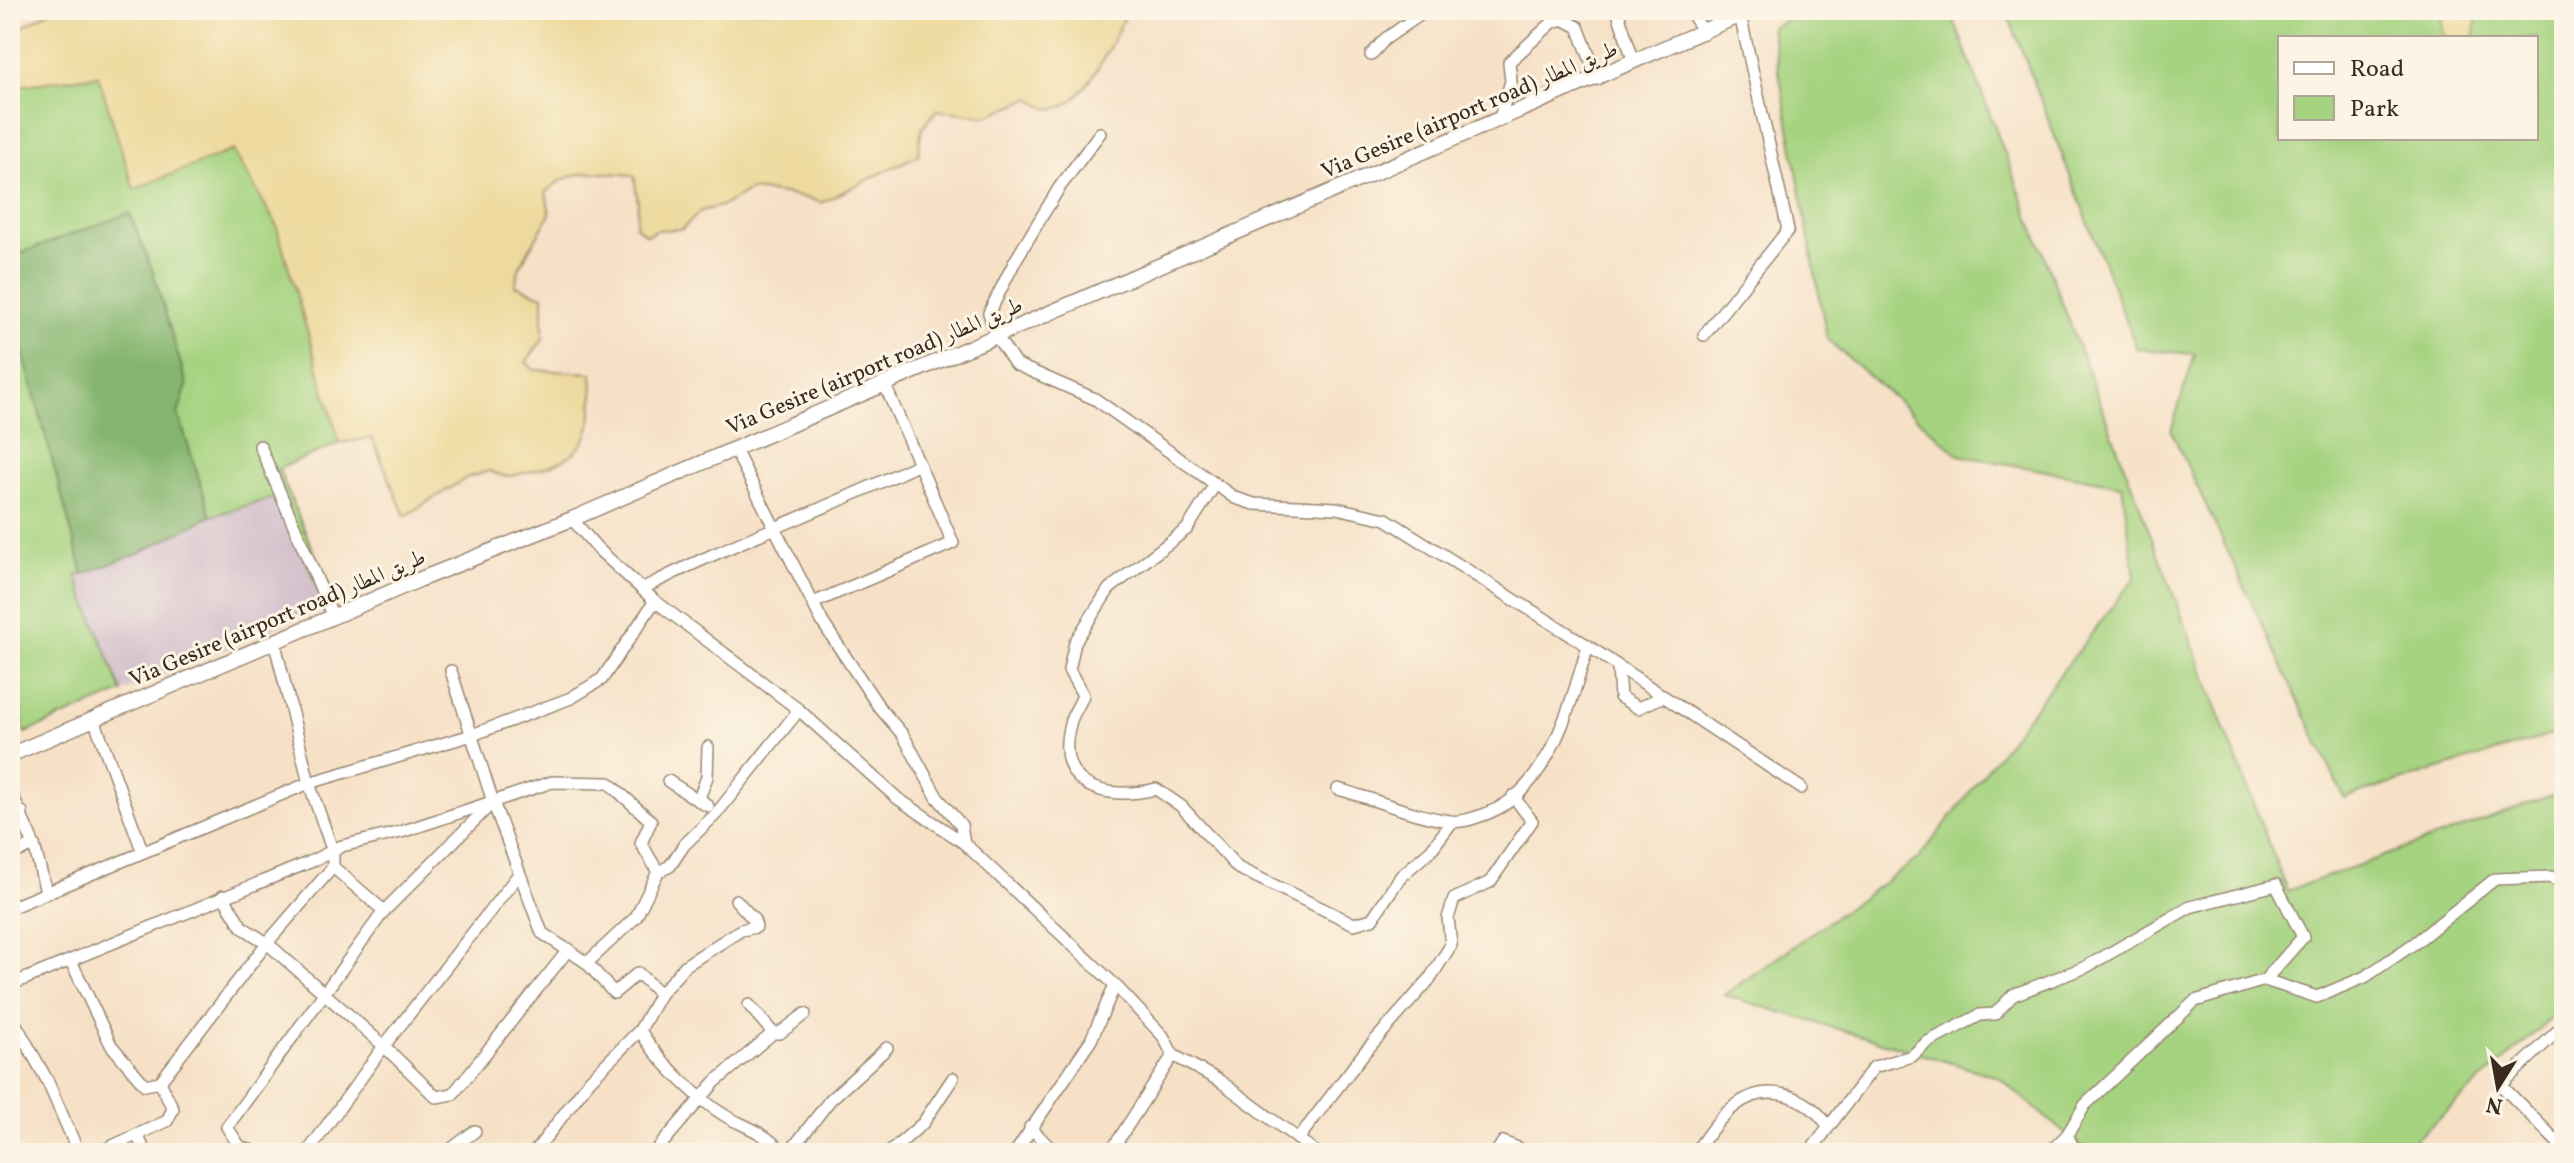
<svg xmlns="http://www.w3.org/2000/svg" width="2574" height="1163" viewBox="0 0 2574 1163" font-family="Vollkorn,Amiri,serif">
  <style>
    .industrial { fill: #d1bdcb }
    .green { fill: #a6d380; stroke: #707e4f; stroke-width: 2 }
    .forest { fill: #84b56e; stroke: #607046; stroke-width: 2 }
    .sand { fill: #eeda9e; stroke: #94825e; stroke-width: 2 }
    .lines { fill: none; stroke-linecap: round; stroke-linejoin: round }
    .minor-casing { stroke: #988672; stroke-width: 14 }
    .secondary-casing { stroke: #988672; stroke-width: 17 }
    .minor { stroke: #fff; stroke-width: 11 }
    .secondary { stroke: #fff; stroke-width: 14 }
    .labels { text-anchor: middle; stroke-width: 6; stroke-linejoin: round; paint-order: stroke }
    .street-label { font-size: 22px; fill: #3b2a1e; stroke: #fcf5e5 }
  </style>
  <rect width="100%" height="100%" fill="#fcf5e5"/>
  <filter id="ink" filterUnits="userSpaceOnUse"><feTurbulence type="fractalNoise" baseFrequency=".0125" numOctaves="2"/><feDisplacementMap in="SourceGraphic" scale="16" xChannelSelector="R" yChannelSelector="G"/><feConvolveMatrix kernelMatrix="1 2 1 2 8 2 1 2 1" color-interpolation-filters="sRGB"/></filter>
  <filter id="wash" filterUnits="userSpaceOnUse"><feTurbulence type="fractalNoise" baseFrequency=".006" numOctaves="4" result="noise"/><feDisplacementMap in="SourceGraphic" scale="32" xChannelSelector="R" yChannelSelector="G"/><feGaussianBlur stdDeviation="1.8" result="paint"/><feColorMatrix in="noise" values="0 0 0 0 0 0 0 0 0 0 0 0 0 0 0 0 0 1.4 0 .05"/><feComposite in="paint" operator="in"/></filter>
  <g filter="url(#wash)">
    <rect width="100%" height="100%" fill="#f6e1c7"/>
    <path class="industrial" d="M280 496 325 606 122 692 76 576 139 553 211 516Z"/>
    <g class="green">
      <path d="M1812 10H1950L2287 891 2564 791V1007L2400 1153H2088L1998 1077 1724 995 1919 858 2135 577 2122 485 1959 455 1827 339 1771 27Z"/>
      <path d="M2006 10H2453L2441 19 2445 38H2280V138H2536V38H2474L2479 10H2564V731L2344 798 2171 431 2195 354 2137 349Z"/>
      <path d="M99 75 233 149 276 224 340 443 278 469 335 601 325 606 280 496 211 516 178 414 187 385 153 272 130 213 10 257V87Z"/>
      <path d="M10 304 83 574 76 576 122 692 25 733 10 660Z"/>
    </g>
    <path class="forest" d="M129 213 153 272 187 385 178 414 211 516 139 553 83 574 10 304V257Z"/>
    <g class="sand">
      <path d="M52 10H1128C1115 34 1082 118 1046 108 1041 106 1035 101 1030 98L987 116 937 110 922 128 918 155 821 203C804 195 769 192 750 190L724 205 701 211 682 229 656 230 646 235 636 226 638 202 634 175C601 173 571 166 546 192L550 214 520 266 515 285 543 296V339L526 362 534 370 592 373C595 429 592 457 532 471 513 475 507 480 490 471L468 477 405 516 372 438 340 443 276 224 233 150 134 189 98 75 10 87V28L19 29Z"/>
      <path d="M2453 10H2479L2474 38H2445L2441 19Z"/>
    </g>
  </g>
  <g filter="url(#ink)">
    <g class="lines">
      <defs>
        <g id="minor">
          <path d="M1617 10 1634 62"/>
          <path d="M1690 10 1704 33"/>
          <path d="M1371 55 1385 39 1427 10"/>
          <path d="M1499 121 1511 81 1509 62 1553 22 1563 19 1578 27 1598 79"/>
          <path d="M1100 133 1059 188 1015 261 989 313 997 337 1015 364 1095 399 1235 498 1254 504 1336 508 1386 519 1588 646 1801 788"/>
          <path d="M1704 335 1788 230 1740 15"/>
          <path d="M260 446 333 617"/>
          <path d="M734 448 823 623 879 707 903 735 937 797 961 825 964 843"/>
          <path d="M1214 486 1187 529 1109 589 1075 642 1069 670 1083 695C1080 705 1072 714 1070 724 1053 788 1106 801 1156 789L1181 806 1238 868 1354 924 1372 919 1401 876 1431 850 1452 822"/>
          <path d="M572 519 598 549 655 601 799 710 897 798 964 843 1115 985 1163 1036 1173 1055 1220 1081 1317 1153"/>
          <path d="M642 589C732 542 828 509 919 464"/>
          <path d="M813 603 953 543 884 383"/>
          <path d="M1618 668 1620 697 1638 708 1662 697"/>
          <path d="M451 671 493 802 542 933 587 963 614 993 638 973 660 994"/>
          <path d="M94 719 142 850"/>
          <path d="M708 747 707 777 699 798 708 806"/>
          <path d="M668 781 704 804"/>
          <path d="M1338 789C1374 799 1413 816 1450 821 1460 823 1471 819 1480 816 1549 795 1570 705 1588 646"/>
          <path d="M10 790 34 845 46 892"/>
          <path d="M10 816 22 812"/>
          <path d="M10 855 34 845"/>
          <path d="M333 867 384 911"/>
          <path d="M519 874 384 1046 436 1097 453 1094 569 949"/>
          <path d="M223 896 242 927 267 943 384 1046 307 1153"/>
          <path d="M10 908 309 783 472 735 571 698 602 679 655 601"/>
          <path d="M71 961 111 1045 145 1085 160 1082 173 1109 167 1121 97 1153"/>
          <path d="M587 963 636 917 658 872 670 866 684 845 716 814 799 710"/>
          <path d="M2265 980 2317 997 2365 977 2415 943 2495 879 2551 877 2564 885"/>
          <path d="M10 985 310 862 342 846 401 832 552 782 609 783 651 821 641 843 658 872"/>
          <path d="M749 1005 773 1033"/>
          <path d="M10 1014 47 1080 77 1149 76 1153"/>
          <path d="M2564 1025 2501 1085 2564 1149"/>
          <path d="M640 1030C656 1059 703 1105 733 1120 756 1131 765 1134 784 1153"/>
          <path d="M160 1082 267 943 333 867V852L309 783 275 644"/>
          <path d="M1030 1127 1055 1153"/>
          <path d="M137 1135 146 1153"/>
          <path d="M1298 1139 1364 1053 1429 980 1451 945 1448 918 1454 899 1490 882 1532 821 1513 796"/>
          <path d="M259 1153 240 1147 227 1127 384 911 490 805"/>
          <path d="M446 1153 475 1131"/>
          <path d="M534 1153 590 1080 640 1030 660 994 686 965 741 930 756 927 754 920 736 900"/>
          <path d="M654 1153 715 1082 773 1033H780L805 1014"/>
          <path d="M789 1153 830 1100 887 1048"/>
          <path d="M889 1153 923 1123 953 1078"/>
          <path d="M1015 1153 1091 1040 1115 985"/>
          <path d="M1110 1153 1173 1055"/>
          <path d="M1496 1153 1503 1142 1530 1153"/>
          <path d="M1695 1153C1707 1136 1719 1117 1736 1105 1768 1081 1808 1096 1828 1126"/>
          <path d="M1809 1153 1874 1067 1912 1056 1926 1043 1980 1015 1995 1014 2013 995 2086 967 2190 907 2276 885 2303 937 2265 980 2195 1001 2085 1105 2067 1135 2076 1153"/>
          <path d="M2049 1153 2067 1135"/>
        </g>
        <path id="secondary" d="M10 755 421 579 572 519 1752 10"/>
      </defs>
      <use href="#minor" class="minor-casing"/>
      <use href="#secondary" class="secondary-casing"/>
      <use href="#minor" class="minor"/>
      <use href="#secondary" class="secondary"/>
    </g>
  </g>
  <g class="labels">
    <g class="street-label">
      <text transform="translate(1469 109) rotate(-23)" y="8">Via Gesire (airport road) طريق المطار</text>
      <text transform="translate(874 365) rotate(-23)" y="8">Via Gesire (airport road) طريق المطار</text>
      <text transform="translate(277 617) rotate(-23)" y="8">Via Gesire (airport road) طريق المطار</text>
    </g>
  </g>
  <rect width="2574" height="1163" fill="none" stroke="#fcf5e5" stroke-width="40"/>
  <rect x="2278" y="36" width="260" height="104" fill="#fcf5e5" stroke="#afa495" stroke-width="2"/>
  <rect x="2294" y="62" width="40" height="12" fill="#ffffff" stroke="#afa495" stroke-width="2"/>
  <text x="2350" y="76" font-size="24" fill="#3b2a1e">Road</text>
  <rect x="2294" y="96" width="40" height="24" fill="#a6d380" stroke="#afa495" stroke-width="2"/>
  <text x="2350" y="116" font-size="24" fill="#3b2a1e">Park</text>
  <g transform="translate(2498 1087) rotate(191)" stroke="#fcf5e5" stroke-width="6" paint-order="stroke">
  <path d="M0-6L14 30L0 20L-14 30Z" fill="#3b2a1e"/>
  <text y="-12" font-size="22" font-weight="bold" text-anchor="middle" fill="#3b2a1e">N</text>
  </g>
</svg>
